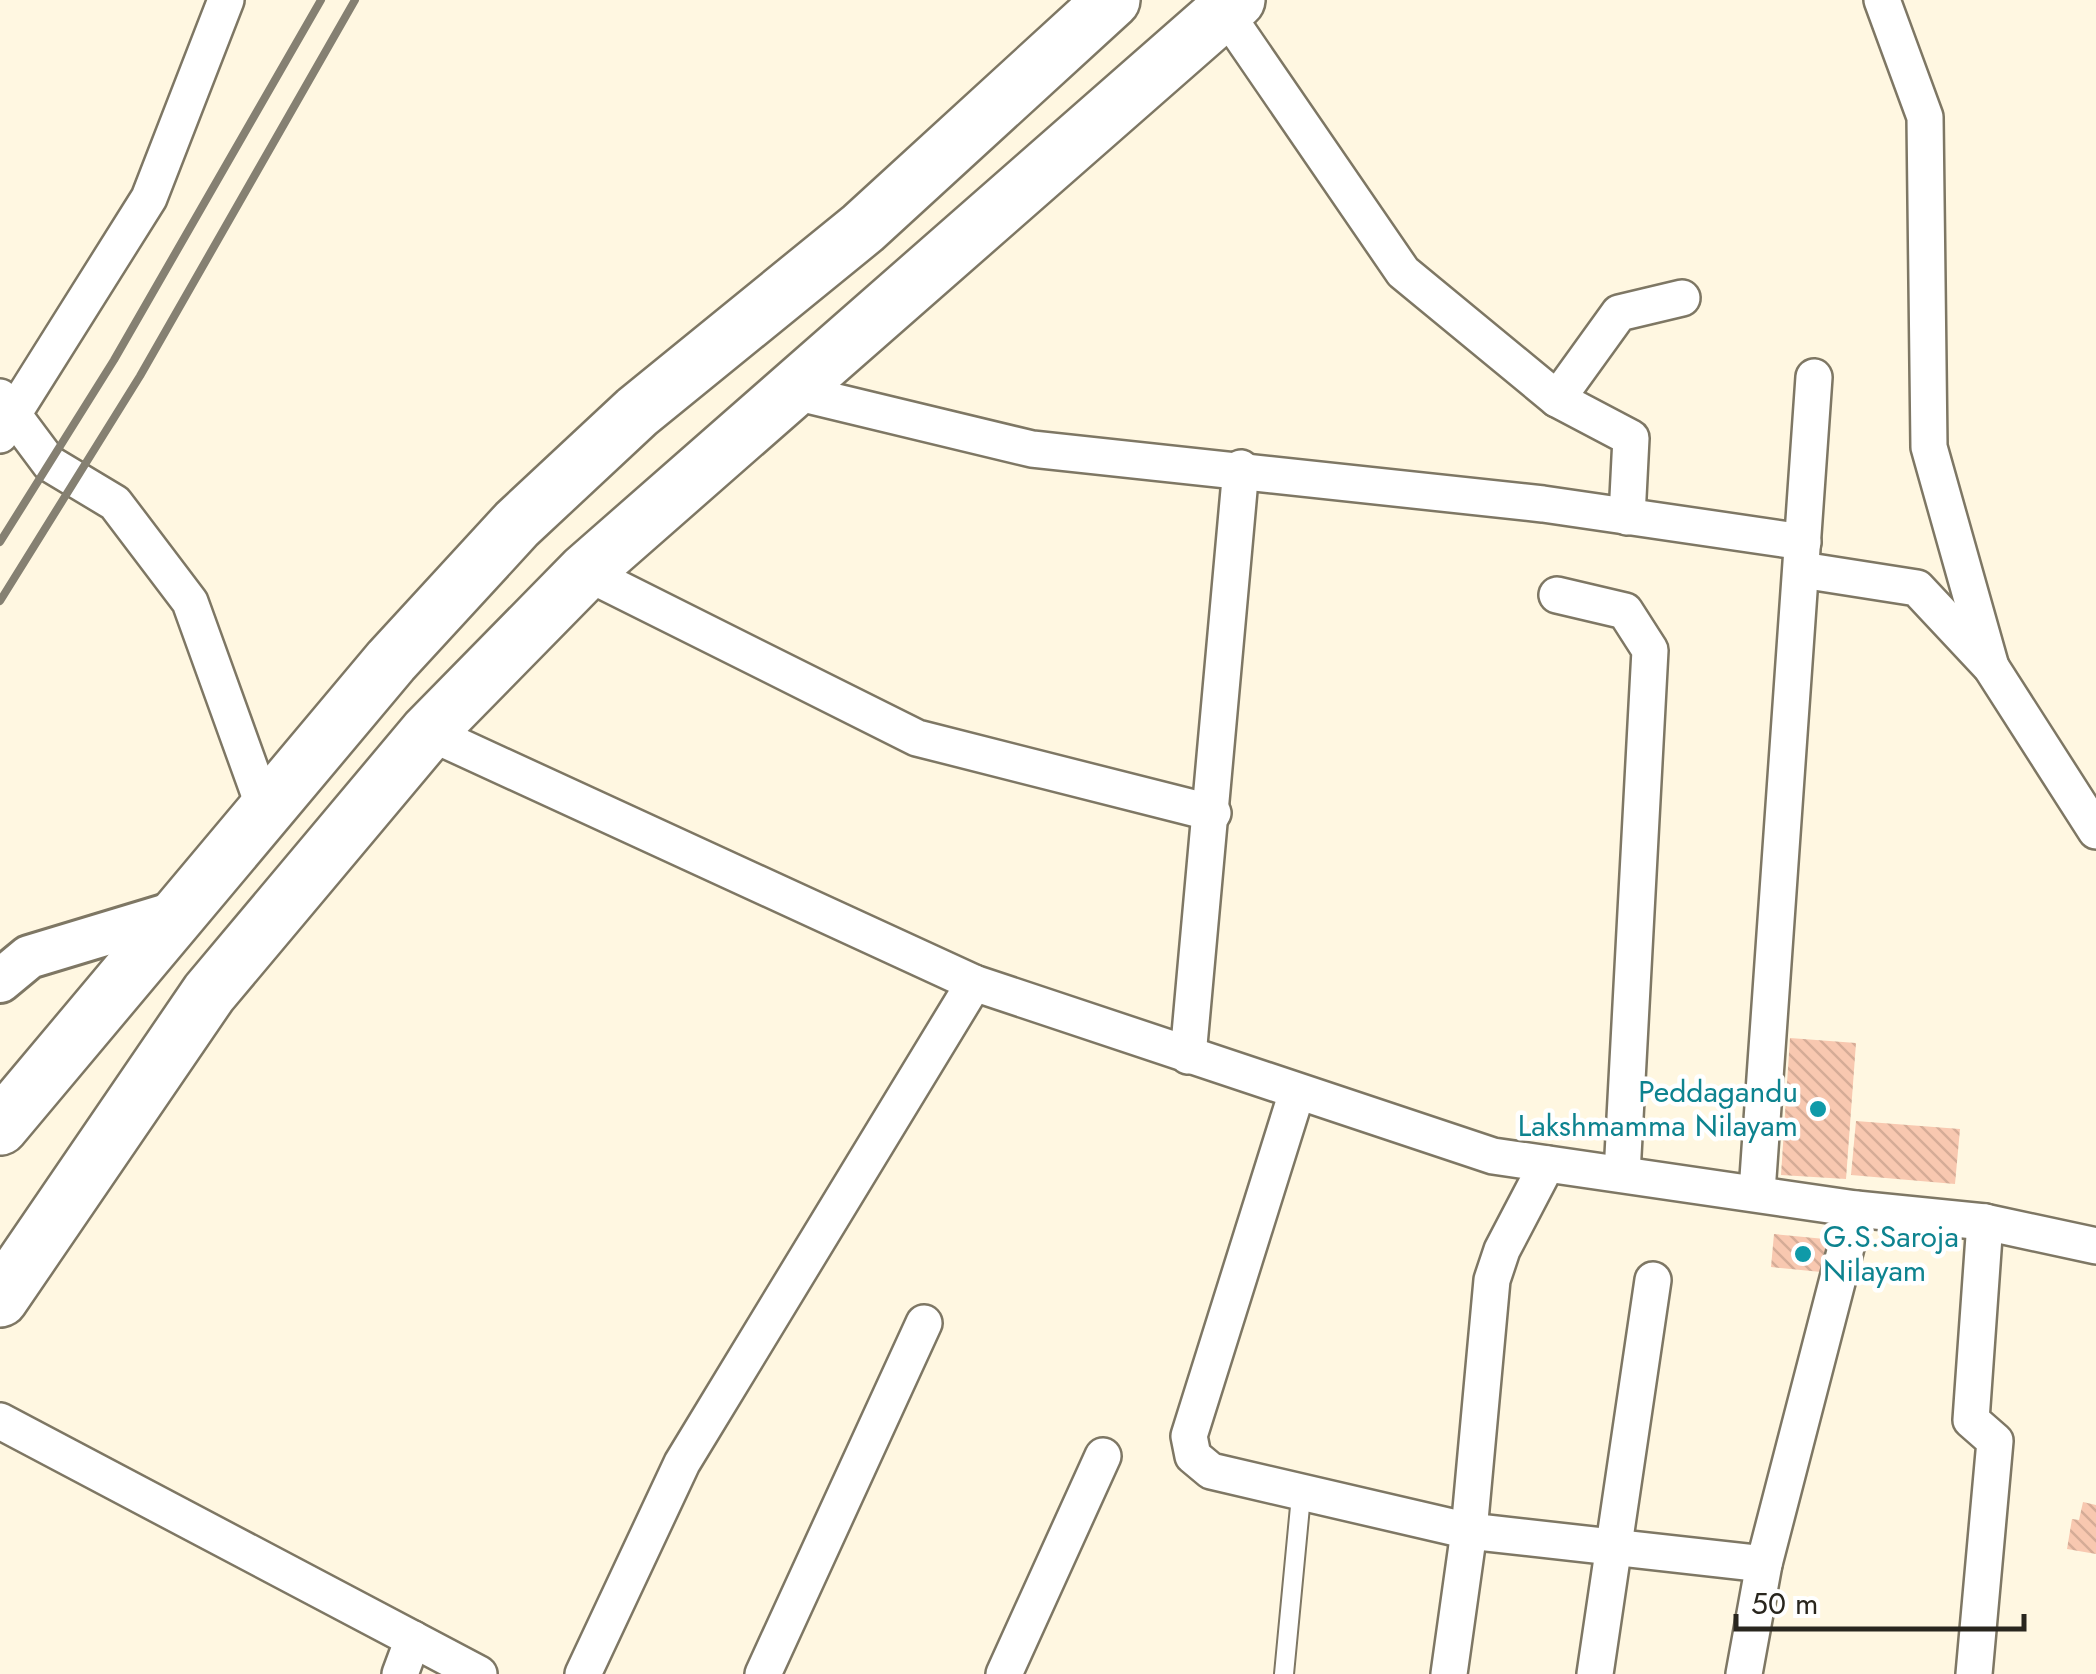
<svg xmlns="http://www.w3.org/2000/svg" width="2096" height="1674" viewBox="0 0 2096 1674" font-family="Jost,sans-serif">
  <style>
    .building { fill: url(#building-back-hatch) }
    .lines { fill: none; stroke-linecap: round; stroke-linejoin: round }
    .service-casing { stroke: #7e7764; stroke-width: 22 }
    .minor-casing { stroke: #7e7764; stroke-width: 40 }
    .tertiary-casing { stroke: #7e7764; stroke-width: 48 }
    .trunk-casing { stroke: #7e7764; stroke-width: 60 }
    .service { stroke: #fff; stroke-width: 18 }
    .minor { stroke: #fff; stroke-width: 35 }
    .tertiary { stroke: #fff; stroke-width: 42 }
    .trunk { stroke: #fff; stroke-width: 55 }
    .rail { stroke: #858072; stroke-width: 8 }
    .culture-dot { fill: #0f9aa8; stroke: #fff; stroke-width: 4 }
    .labels { text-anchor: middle; stroke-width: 9; stroke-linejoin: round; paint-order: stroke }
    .culture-label { font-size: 30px; fill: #0d838f; stroke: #fff; text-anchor: end }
  </style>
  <defs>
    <pattern id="building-back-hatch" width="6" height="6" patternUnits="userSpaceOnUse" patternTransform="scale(2.5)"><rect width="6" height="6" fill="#f8c8b0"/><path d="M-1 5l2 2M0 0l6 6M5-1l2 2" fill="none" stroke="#d5ac97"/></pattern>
  </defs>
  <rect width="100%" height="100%" fill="#fff7e1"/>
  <g class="building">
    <path d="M1790 1038 1856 1043 1846 1179 1781 1175Z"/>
    <path d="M1856 1121 1960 1129 1955 1184 1851 1175Z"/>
    <path d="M1774 1234 1835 1240 1831 1273 1771 1267Z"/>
    <path d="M2083 1502 2096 1505V1554L2067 1549 2072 1519 2079 1520Z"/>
  </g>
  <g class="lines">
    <defs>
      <path id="service" d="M1284 1674 1301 1496"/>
      <g id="minor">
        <path d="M1882 0 1925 117 1929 447 1991 667"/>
        <path d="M1224 11 1403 272 1557 399 1631 438 1627 517"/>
        <path d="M791 391 1032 449 1543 504 1803 542"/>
        <path d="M0 397 50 464 115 503 190 602 265 810"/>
        <path d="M1557 399 1619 313 1682 298"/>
        <path d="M0 435 149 198 226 0"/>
        <path d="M1802 570 1917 588 1991 667 2096 831"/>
        <path d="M585 572 917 738 1213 813"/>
        <path d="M1557 595 1625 611 1650 650 1622 1174"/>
        <path d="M428 732 974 983 1493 1156 1856 1209 1985 1222 2096 1246"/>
        <path d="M1188 1056 1241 468"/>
        <path d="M1297 1092 1189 1436 1193 1456 1211 1471 1469 1531 1764 1564"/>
        <path d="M1757 1192 1814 377"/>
        <path d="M0 1421 479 1674"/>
        <path d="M400 1674 413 1639"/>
        <path d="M583 1674 682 1463 974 983"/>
        <path d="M763 1674 924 1323"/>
        <path d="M1004 1674 1103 1456"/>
        <path d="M1449 1674 1469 1531 1492 1280 1502 1250 1547 1164"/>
        <path d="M1595 1674 1653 1280"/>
        <path d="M1744 1674 1764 1564 1856 1209"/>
        <path d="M1974 1674 1995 1441 1971 1420 1985 1222"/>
      </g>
      <path id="tertiary" d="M0 981 29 957 181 911"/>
      <g id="trunk">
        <path d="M0 1127 391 661 517 524 637 412 863 228 1112 0"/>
        <path d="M0 1299 209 993 428 732 585 572 1237 0"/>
      </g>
    </defs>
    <use href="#service" class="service-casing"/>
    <use href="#minor" class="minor-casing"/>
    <use href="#tertiary" class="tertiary-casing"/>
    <use href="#trunk" class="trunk-casing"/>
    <use href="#service" class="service"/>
    <use href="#minor" class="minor"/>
    <use href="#tertiary" class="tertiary"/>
    <use href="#trunk" class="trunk"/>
    <g class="rail">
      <path d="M0 542 114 360 321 0"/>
      <path d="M0 601 140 376 355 0"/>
    </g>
  </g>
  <g class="culture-dot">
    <circle cx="1818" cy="1109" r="10"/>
    <circle cx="1803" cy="1254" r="10"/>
  </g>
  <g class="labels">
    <g class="culture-label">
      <text x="1798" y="1102">Peddagandu<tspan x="1798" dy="34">Lakshmamma Nilayam</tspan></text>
      <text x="1823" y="1247" text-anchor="start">G.S.Saroja<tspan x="1823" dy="34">Nilayam</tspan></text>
    </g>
  </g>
  <path d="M1736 1614v15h288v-15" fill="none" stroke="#29261e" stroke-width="5"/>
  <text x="1751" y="1614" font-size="30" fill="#29261e" stroke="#ffffff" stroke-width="8" paint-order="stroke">50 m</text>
</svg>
